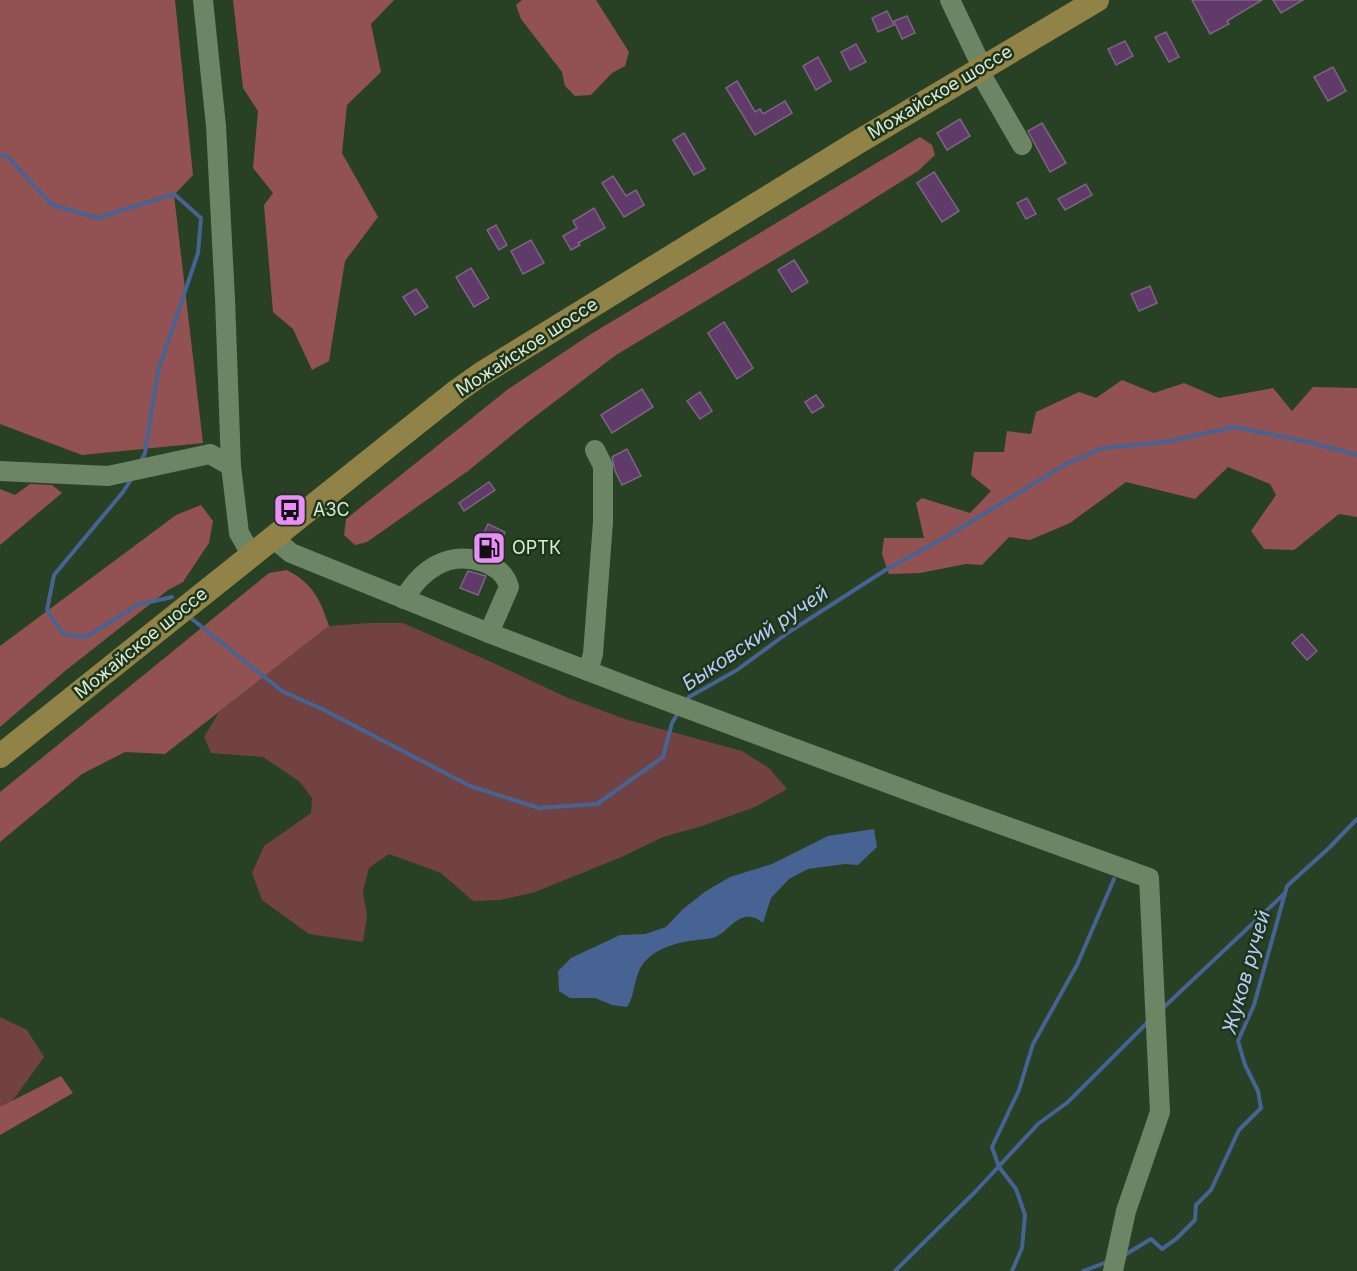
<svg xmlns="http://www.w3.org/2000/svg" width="1357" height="1271" viewBox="0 0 1357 1271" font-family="Inter,sans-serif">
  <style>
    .green { fill: #724141 }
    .forest { fill: #935252 }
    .water { fill: #466394 }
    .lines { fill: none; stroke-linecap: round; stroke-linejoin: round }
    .stream { stroke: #466394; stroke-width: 4 }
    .building { fill: #603a68; stroke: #7d6482; stroke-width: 1.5 }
    .minor { stroke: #6b8565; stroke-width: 20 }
    .major { stroke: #918348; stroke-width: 24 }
    .labels { text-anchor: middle; stroke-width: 5; stroke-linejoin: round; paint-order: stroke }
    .street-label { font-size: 18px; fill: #dbead8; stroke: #1e351a }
    .poi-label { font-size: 18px; fill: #dbead8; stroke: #1e351a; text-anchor: start }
    .water-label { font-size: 20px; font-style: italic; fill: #b2cdfa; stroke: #1e351a }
  </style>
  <rect width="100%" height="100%" fill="#284024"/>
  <g class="green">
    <path d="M370 623H403L498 665 568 698 628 720 742 751 769 768 787 789 755 807 702 826 663 837 624 856 535 892 500 900 473 901 441 873 389 854 369 868 363 891 367 916 363 942 309 934 262 900 252 873 264 846 311 813 312 798 300 782 263 757 211 753 204 737 219 712 329 626Z"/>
    <path d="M0 1017 27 1030 44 1057 11 1103 0 1107Z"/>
  </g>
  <g class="forest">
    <path d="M0 0H175L193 175 174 195 203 443 82 455 0 424Z"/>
    <path d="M233 0H394L371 24 381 72 347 105 342 153 378 217 345 261 329 361 312 370 293 329 273 312 264 205 273 193 253 168 258 111 243 88Z"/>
    <path d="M522 0H596L629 52 625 66 612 73 591 95 575 96 565 86 562 72 521 19 516 5Z"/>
    <path d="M920 137 932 145 935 155 918 171 829 227 616 355 528 422 468 471 367 542 355 545 344 535 346 519 507 390 591 334Z"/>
    <path d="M1122 380 1154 393 1184 383 1219 398 1273 388 1292 411 1313 387 1357 388V517L1339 514 1294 550 1264 549 1251 531 1276 495 1270 484 1228 467 1195 499 1126 482 1070 523 1030 540 1009 537 982 565 966 564 920 573 889 574 882 554 884 538H924L916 503 922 498 970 513 991 491 971 475 974 452H1004L1007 431 1031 434 1036 412 1079 392 1096 398Z"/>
    <path d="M30 484 52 485 62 493 0 545V489L15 495Z"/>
    <path d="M201 505 213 521 209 543 183 582 168 590 65 671 0 727V646L176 515Z"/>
    <path d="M287 570C313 584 320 599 329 626L165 754 125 752 82 774 0 842V792L269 573Z"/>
    <path d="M61 1076 73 1093 0 1135V1107Z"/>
  </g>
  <path class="water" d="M874 829 877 847 858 865 845 864 808 869 789 879 771 898 763 923C758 919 753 916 746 917 733 919 726 933 715 937 710 939 702 939 697 940 678 942 655 948 643 964 633 977 636 994 627 1007L612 1005 595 998H570L559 991 558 971 571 958 620 935 645 934 666 927 683 909 706 891 730 877 772 864 828 836Z"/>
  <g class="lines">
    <g class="stream">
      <path d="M0 155 7 156 52 205 98 218 174 194 201 218 198 253 158 371 145 453 141 461"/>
      <path d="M132 478 123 492 54 575 47 610 63 634 86 637 137 605 172 597"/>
      <path d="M192 619 282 691 324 710 470 786 539 808 597 804 663 757 672 723 678 713"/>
      <path d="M686 702 689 697 737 670 789 632 887 569 951 534 1064 465 1103 448 1165 442 1234 427 1313 443 1357 455"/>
      <path d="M1163 1008 1284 894"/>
      <path d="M1123 1256 1151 1239 1162 1249 1176 1239 1195 1220 1196 1205 1211 1190 1239 1130 1261 1108 1258 1091 1245 1065 1238 1041 1254 1005 1287 886 1330 847 1357 819"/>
      <path d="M895 1271 976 1191 1038 1124 1068 1102 1149 1021"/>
      <path d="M1012 1271 1022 1248 1025 1215 1016 1189 999 1167 992 1147 1019 1090 1033 1044 1077 965 1114 879"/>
      <path d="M1083 1271 1107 1262"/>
    </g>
  </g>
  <g class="building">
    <path d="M1192 0H1262L1227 21 1229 24 1210 34Z"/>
    <path d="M1273 0H1303L1281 13Z"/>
    <path d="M887 11 894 25 878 32 872 18Z"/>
    <path d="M907 16 915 33 902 39 894 21Z"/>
    <path d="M1166 32 1179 57 1169 62 1155 37Z"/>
    <path d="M1125 41 1133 56 1116 65 1108 49Z"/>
    <path d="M856 44 866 62 850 70 841 52Z"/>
    <path d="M818 57 831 81 816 90 803 66Z"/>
    <path d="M1333 67 1346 91 1328 101 1314 77Z"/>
    <path d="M737 81 755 112 760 109 763 114 785 101 792 113 755 135 726 88Z"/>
    <path d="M960 119 970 136 947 150 937 133Z"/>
    <path d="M1042 123 1066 163 1050 172 1028 131Z"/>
    <path d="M684 133 705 169 694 175 673 140Z"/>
    <path d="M934 172 959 211 942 222 917 183Z"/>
    <path d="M613 176 626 196 636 190 644 205 624 217 602 183Z"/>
    <path d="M1086 184 1092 195 1065 210 1058 199Z"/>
    <path d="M1027 198 1036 214 1026 219 1017 203Z"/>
    <path d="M594 208 605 228 578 243 580 245 571 250 563 236 577 228 573 221Z"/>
    <path d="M496 225 507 245 499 250 487 230Z"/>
    <path d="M531 240 544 263 523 274 511 251Z"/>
    <path d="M794 260 808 282 792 292 778 270Z"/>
    <path d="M471 268 489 298 474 307 456 277Z"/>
    <path d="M1150 286 1157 303 1139 311 1131 294Z"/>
    <path d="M416 289 428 307 415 315 403 297Z"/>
    <path d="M724 322 753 368 737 379 708 333Z"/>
    <path d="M642 389 653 407 612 433 601 415Z"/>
    <path d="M700 392 712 411 700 419 687 401Z"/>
    <path d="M816 395 824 406 812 413 805 402Z"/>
    <path d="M627 449 641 476 622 485 615 471 612 457Z"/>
    <path d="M489 482 495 490 464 511 459 503Z"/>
    <path d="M488 524 505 532 495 554 477 548Z"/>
    <path d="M468 571 486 576 478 595 460 588Z"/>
    <path d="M1302 634 1317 651 1307 660 1292 643Z"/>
  </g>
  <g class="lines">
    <g class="minor">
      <path d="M203 0 216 126 225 299 231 466 239 533 251 554"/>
      <path d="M950 0 982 67"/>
      <path d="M978 69 1022 145"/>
      <path d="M0 471 108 476 210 454 231 466"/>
      <path d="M273 538 291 553 489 633 648 694 933 800 1149 878 1160 1112 1126 1211 1113 1271"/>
      <path d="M404 599C421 570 448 550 483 562 496 567 505 573 509 587L489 633"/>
      <path d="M588 671 593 654 603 522V466L595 450"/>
    </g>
    <path class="major" d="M0 756 457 391 481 374 858 142 1097 0"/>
  </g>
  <defs>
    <symbol id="bus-square" viewBox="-11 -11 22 22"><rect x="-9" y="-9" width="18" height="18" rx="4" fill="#ea8dfd" stroke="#1e351a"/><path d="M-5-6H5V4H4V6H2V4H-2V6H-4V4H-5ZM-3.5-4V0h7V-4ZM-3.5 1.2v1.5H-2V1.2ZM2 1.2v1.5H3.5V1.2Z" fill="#111"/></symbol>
    <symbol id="fuel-square" viewBox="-11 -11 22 22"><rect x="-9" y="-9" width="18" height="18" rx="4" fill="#ea8dfd" stroke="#1e351a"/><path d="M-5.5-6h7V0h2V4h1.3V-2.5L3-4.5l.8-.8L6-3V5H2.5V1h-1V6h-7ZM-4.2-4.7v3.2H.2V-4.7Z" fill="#111"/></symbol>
  </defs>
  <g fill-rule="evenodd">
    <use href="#bus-square" x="271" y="491" width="38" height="38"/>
    <use href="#fuel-square" x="470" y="529" width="38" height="38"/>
  </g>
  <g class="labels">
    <g class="street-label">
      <text transform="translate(940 92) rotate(-31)" y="6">Можайское шоссе</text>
      <text transform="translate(527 347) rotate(-33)" y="6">Можайское шоссе</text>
      <text transform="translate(141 643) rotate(-39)" y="6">Можайское шоссе</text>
    </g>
    <g class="poi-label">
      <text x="313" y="516">АЗС</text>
      <text x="512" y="554">ОРТК</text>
    </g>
    <g class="water-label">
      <text transform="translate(755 638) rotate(-34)" y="7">Быковский ручей</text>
      <text transform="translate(1246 972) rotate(-74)" y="7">Жуков ручей</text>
    </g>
  </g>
</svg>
